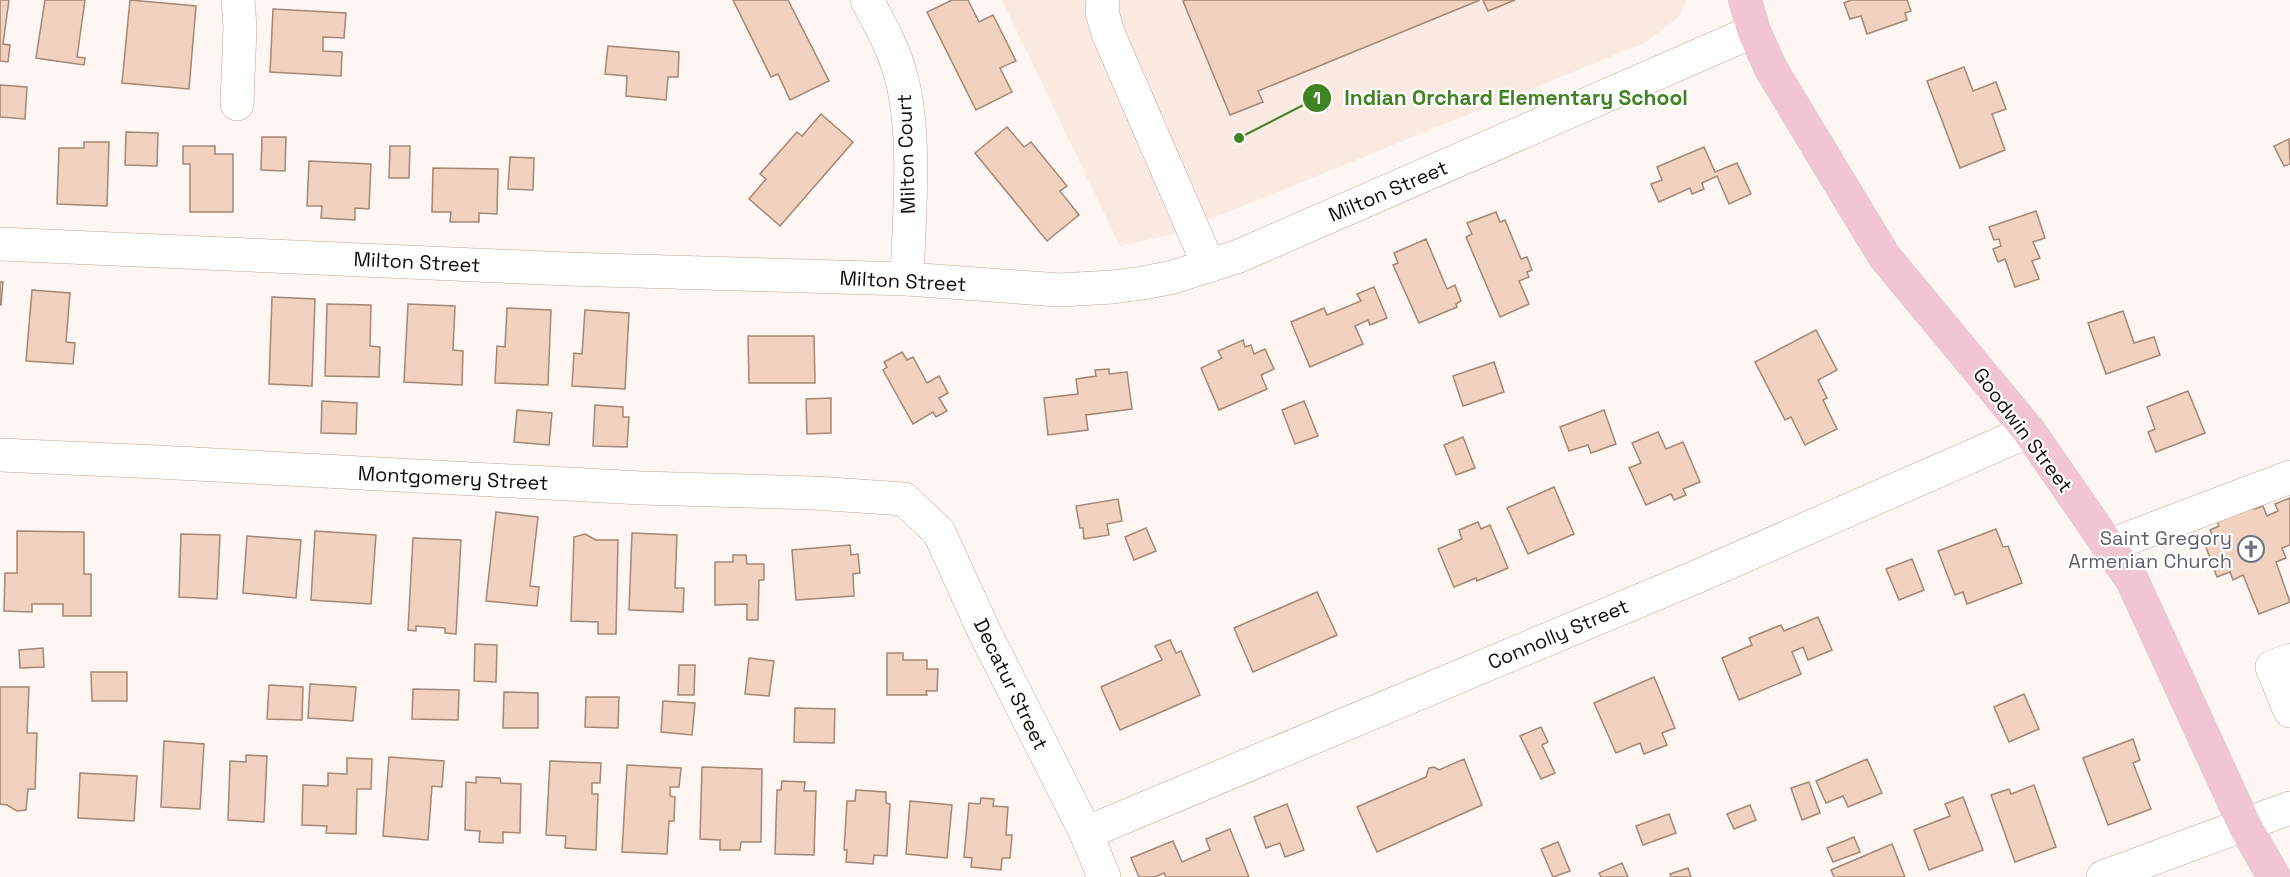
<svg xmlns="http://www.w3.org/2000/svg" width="2290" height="877" viewBox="0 0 2290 877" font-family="'Space Grotesk',sans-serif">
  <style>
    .built { fill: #faeae1 }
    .building { fill: #f1d1bf; stroke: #a48776; stroke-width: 1.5 }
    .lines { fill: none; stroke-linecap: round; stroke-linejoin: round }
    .minor-casing { stroke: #c4a594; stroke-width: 34 }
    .major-casing { stroke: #d5d3d2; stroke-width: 34 }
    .minor { stroke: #fff; stroke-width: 33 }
    .major { stroke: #f1c5d1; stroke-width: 33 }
    .labels { text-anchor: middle; stroke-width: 4.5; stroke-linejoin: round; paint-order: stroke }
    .street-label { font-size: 20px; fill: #140a05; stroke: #fff }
    .worship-label { font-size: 20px; fill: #5b616d; stroke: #fff; text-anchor: end }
    .leader { fill: none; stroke: #418224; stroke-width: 2 }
    .callout-dot { fill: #418224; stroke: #fff; stroke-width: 2 }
    .mark-label { font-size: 18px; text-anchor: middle; font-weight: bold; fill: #fff }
    .callout-label { font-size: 21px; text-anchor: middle; font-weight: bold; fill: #418224; stroke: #fff; stroke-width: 4.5; stroke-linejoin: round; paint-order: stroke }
  </style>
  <rect width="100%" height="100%" fill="#fdf6f3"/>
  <path class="built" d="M1002 0H1686L1679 17 1644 43 1174 234 1120 246Z"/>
  <g class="building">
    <path d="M0 0H9L3 44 10 45 8 62 0 61Z"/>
    <path d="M45 0H85L77 57 85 58 84 65 36 58Z"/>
    <path d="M130 0 196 6 189 89 122 83Z"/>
    <path d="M733 0H788L829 81 790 100 778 74 771 77Z"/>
    <path d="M952 0H968L979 22 993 15 1016 61 1000 68 1012 92 976 110 927 12Z"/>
    <path d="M1187 0H1480L1258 91 1263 102 1230 115 1183 1Z"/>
    <path d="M1483 0H1515L1488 11Z"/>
    <path d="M1907 0 1911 11 1905 13 1907 20 1867 34 1861 16 1850 19 1844 3 1851 0Z"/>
    <path d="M273 9 346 13 344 38 323 37V51L342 52 341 76 270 72Z"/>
    <path d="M608 46 679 52 678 77H668L666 100 626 96 627 76 605 74Z"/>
    <path d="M1964 67 1973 91 1996 82 2006 109 1992 114 2005 150 1960 168 1927 81Z"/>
    <path d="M0 85 27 87 25 119 0 117Z"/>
    <path d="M821 114 853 142 780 226 749 199 766 179 760 174 797 132 802 136Z"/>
    <path d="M1007 127 1024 147 1031 142 1067 186 1060 191 1079 215 1047 241 975 153Z"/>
    <path d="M126 132 158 133 157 166 125 165Z"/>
    <path d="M262 137H286L285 171 261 170Z"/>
    <path d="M2289 139 2290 164 2284 166 2274 146Z"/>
    <path d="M84 142H109L107 206 57 204 59 148H84Z"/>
    <path d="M183 146H215V154H233V212H190V164H183Z"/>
    <path d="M390 146H410L409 178H389Z"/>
    <path d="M1704 147 1715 172 1737 163 1751 194 1729 204 1717 176 1702 183 1704 189 1692 194 1690 188 1659 202 1651 184 1662 180 1657 167Z"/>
    <path d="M510 157 534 158 533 190 508 189Z"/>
    <path d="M309 161 371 164 369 209 355 208V220L321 218 322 206H307Z"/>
    <path d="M433 168 498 169 497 214 479 213V222H450L451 212H432Z"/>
    <path d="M2036 211 2045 238 2033 242 2040 258 2032 261 2039 279 2015 287 2005 259 1998 262 1993 249 2001 246 1999 239 1994 240 1989 227Z"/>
    <path d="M1496 212 1500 222 1505 220 1521 259 1527 257 1532 270 1527 272 1529 277 1519 281 1529 304 1500 317 1466 237 1472 234 1467 223Z"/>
    <path d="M1426 239 1447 289 1455 285 1461 301 1456 304 1457 307 1419 323 1393 265 1398 263 1394 253Z"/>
    <path d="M0 282H3L1 305H0Z"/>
    <path d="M1374 287 1387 318 1370 325 1368 320 1355 326 1363 344 1310 367 1291 322 1324 308 1327 315 1361 301 1357 294Z"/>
    <path d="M32 290 70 293 66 342 75 343 73 364 26 361Z"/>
    <path d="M272 297 315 299 312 386 269 384Z"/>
    <path d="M327 304 371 305 370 346 380 347 379 377 325 376Z"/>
    <path d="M408 304 455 306 453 350 463 351 462 385 404 382Z"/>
    <path d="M507 308 551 310 548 385 495 383 497 346 505 347Z"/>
    <path d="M585 310 629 313 625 389 572 386 574 353 582 354Z"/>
    <path d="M2123 311 2134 343 2154 337 2160 355 2106 374 2088 323Z"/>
    <path d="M1816 330 1837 370 1818 380 1827 398 1823 400 1837 429 1805 445 1791 417 1785 420 1755 362Z"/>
    <path d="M748 336H814L815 383H749Z"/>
    <path d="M1243 340 1245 347 1251 345 1254 354 1265 349 1274 369 1261 375 1267 389 1219 410 1201 368 1222 358 1218 351Z"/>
    <path d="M902 352 907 360 913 357 927 383 939 376 948 393 939 398 947 411 936 417 933 412 913 424 883 370 887 367 884 362Z"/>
    <path d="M1494 362 1504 392 1463 406 1453 376Z"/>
    <path d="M1109 369V374L1127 372 1132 409 1086 415 1088 430 1048 435 1044 398 1078 394 1076 379 1096 376 1095 370Z"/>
    <path d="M2188 391 2205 433 2156 452 2148 432 2155 429 2147 407Z"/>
    <path d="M831 398V433L807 434 806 399Z"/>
    <path d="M322 401 357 403 356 434 321 433Z"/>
    <path d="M1304 401 1318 436 1295 444 1282 410Z"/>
    <path d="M595 405 623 407V417H629L627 447 593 446Z"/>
    <path d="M517 410 552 413 549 445 514 442Z"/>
    <path d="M1604 410 1616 444 1591 453 1588 445 1569 451 1560 427Z"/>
    <path d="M1658 432 1666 449 1683 442 1700 482 1683 489 1686 495 1674 500 1671 494 1646 505 1629 468 1641 463 1632 443Z"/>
    <path d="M1463 437 1475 468 1456 475 1444 445Z"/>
    <path d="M1554 487 1574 534 1528 554 1507 508Z"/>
    <path d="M2290 498V545L2282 548 2286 558 2276 562 2290 602 2259 614 2243 575 2233 580 2230 572 2217 577 2204 542 2214 539 2210 530 2219 526 2214 514 2250 499 2254 509 2263 506 2267 516 2278 511 2275 504Z"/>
    <path d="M1118 499 1122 521 1107 524 1109 535 1084 539 1083 528H1080L1076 506Z"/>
    <path d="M496 512 538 517 530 586 539 587 537 606 486 601Z"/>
    <path d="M1478 522 1481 529 1490 525 1508 568 1477 581 1476 578 1454 587 1438 549 1462 539 1459 530Z"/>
    <path d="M1146 528 1156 551 1134 560 1125 537Z"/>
    <path d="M1996 529 2003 547 2008 546 2022 583 1967 604 1963 592 1955 595 1938 551Z"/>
    <path d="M17 531 84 532V574H91V616H63V604H32V612L4 611 5 573H17Z"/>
    <path d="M315 531 376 535 371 604 311 600Z"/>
    <path d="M632 533 677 535 675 588H684L683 612 629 610Z"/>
    <path d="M181 534 220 535 217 599 179 597Z"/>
    <path d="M585 534 596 540H618L616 634H598V622L571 621 574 537Z"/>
    <path d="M247 536 301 540 296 598 243 593Z"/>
    <path d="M413 538 461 540 456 634 445 633V628L416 626V631L408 630Z"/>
    <path d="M850 545 851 555 858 554 860 573 853 574 854 596 796 600 792 550Z"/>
    <path d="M733 555H746L747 564H764V580H759L758 620H747V604L715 605V562H733Z"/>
    <path d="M1912 559 1924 590 1899 600 1886 569Z"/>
    <path d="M1317 592 1337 635 1253 672 1234 628Z"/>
    <path d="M1818 617 1832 650 1808 660 1803 647 1792 652 1801 674 1739 700 1722 658 1752 645 1749 638 1781 625 1784 631Z"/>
    <path d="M1170 640 1176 653 1181 651 1200 695 1120 730 1101 687 1162 660 1155 646Z"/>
    <path d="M475 644 497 645 496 682 474 681Z"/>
    <path d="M43 648 44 667 20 668 19 650Z"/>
    <path d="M887 653H903V660H927V669H938L937 691H926L927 695H887Z"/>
    <path d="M749 658 774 661 769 696 745 694Z"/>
    <path d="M679 665H695L694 695H678Z"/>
    <path d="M91 672H127V701H92Z"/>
    <path d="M1654 677 1675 728 1662 733 1667 745 1644 754 1640 743 1616 753 1594 703Z"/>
    <path d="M310 684 356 687 353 721 308 718Z"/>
    <path d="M269 685 303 687 302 720 267 719Z"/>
    <path d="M0 687H29L27 733H37L35 789H28L26 810 17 811 7 805 0 804Z"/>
    <path d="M413 689 459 690 458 720 412 719Z"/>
    <path d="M504 692 538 693V728H503Z"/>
    <path d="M2024 694 2039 729 2009 742 1994 707Z"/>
    <path d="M586 697H619L618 728 585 727Z"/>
    <path d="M663 701 695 703 692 735 661 732Z"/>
    <path d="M795 708 835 709 834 743 794 742Z"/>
    <path d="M1541 727 1548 742 1542 745 1555 773 1541 779 1520 736Z"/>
    <path d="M2133 739 2140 760 2133 763 2151 809 2108 825 2083 758Z"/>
    <path d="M164 741 204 744 200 809 161 807Z"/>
    <path d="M246 755 267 756 264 822 228 820 230 761 246 762Z"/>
    <path d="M389 757 444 761 442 787 432 786 428 840 383 836Z"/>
    <path d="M347 758 372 759 371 789H357L356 834 326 833 327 826 302 825 303 785 328 786V773L347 774Z"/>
    <path d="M1464 759 1482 805 1377 852 1357 807 1426 777 1429 768 1434 767 1439 770Z"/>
    <path d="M1867 759 1882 793 1848 807 1843 796 1826 803 1816 781Z"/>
    <path d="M550 761 601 763 600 783H592V794H598L596 850 565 848 566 836 546 835Z"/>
    <path d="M627 765 681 768 679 787H670V796L675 797 674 821H669L667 854 622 852Z"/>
    <path d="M702 767 762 769 761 842H741L740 850H720V840L700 839Z"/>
    <path d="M80 773 137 776 134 821 78 818Z"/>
    <path d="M476 777 500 778 501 783 521 784 520 833 503 832V843L479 842 480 831 465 830 466 782 476 783Z"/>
    <path d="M782 781 805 782 804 791H816L814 855 775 854 777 790H781Z"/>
    <path d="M1809 782 1820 813 1802 820 1791 788Z"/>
    <path d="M2034 785 2056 847 2015 862 1991 795 2009 789 2011 794Z"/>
    <path d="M856 790 886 792V803L890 804 887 856 874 855 873 864 846 862 847 850H844L847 801H855Z"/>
    <path d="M1963 797 1983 850 1929 870 1914 830 1950 816 1945 804Z"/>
    <path d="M981 798 994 799 993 806 1008 807 1006 835H1012L1010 858H1002L1001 870 971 867 972 858 964 857 969 803 980 804Z"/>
    <path d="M910 801 952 805 947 858 906 854Z"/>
    <path d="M1287 804 1304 850 1285 857 1280 843 1266 848 1254 817Z"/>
    <path d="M1750 805 1756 820 1734 829 1727 814Z"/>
    <path d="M1669 814 1676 833 1643 845 1636 826Z"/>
    <path d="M1230 829 1249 877H1166L1164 873 1155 877H1139L1131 858 1173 841 1182 862 1210 850 1206 839Z"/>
    <path d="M1854 837 1860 852 1833 862 1827 848Z"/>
    <path d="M1558 842 1570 871 1553 877 1541 849Z"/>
    <path d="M1892 844 1905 877H1834L1831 870Z"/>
    <path d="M1622 863 1628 877H1601L1599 873Z"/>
    <path d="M1688 868 1691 877H1671L1670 874Z"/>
  </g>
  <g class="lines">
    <defs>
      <g id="minor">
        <path d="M867 0C880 25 894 49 901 76 917 135 909 218 907 279"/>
        <path d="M1103 0 1102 12 1108 33 1209 266"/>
        <path d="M237 104 240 27 238 0"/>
        <path d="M0 244 568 269 907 279 1059 290 1113 287 1143 283 1173 277 1239 256 1754 31"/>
        <path d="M0 455 158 462 641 488 814 493 904 499 939 532 984 631 1086 833 1104 877"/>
        <path d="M2108 546 2290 477"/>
        <path d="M2290 660 2272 667 2290 711"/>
        <path d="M1086 833 1696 577 2029 431"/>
        <path d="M2103 877 2290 808"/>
      </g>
      <path id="major" d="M1745 0 1754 31 1771 69 1884 256 2029 431 2132 580 2245 826 2274 877"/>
    </defs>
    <use href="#minor" class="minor-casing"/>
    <use href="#major" class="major-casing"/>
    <use href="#minor" class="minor"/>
    <use href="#major" class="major"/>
  </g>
  <defs>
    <symbol id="church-ring" viewBox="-11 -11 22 22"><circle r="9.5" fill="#fff" stroke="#6b7280" stroke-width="1.5"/><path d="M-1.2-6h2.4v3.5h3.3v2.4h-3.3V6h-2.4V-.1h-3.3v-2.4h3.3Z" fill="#6b7280"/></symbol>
  </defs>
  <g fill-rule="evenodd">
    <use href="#church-ring" x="2236" y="534" width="30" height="30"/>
  </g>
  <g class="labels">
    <g class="street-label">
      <text transform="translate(906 154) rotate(-92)" y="7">Milton Court</text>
      <text transform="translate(1388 191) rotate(-23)" y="7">Milton Street</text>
      <text transform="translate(417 262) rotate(3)" y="7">Milton Street</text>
      <text transform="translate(903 281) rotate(3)" y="7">Milton Street</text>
      <text transform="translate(2023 430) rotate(53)" y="7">Goodwin Street</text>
      <text transform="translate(453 478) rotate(3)" y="7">Montgomery Street</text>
      <text transform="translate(1558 634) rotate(-23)" y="7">Connolly Street</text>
      <text transform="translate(1011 684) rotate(64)" y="7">Decatur Street</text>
    </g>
    <g class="worship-label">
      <text x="2232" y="545">Saint Gregory<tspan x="2232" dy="23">Armenian Church</tspan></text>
    </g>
  </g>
  <path class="leader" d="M1239 138L1317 98"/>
  <g class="callout-dot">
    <circle cx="1239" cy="138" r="6"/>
    <circle cx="1317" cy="98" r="15"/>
  </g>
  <g class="mark-label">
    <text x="1317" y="104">1</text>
  </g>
  <g class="callout-label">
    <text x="1516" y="105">Indian Orchard Elementary School</text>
  </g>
</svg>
